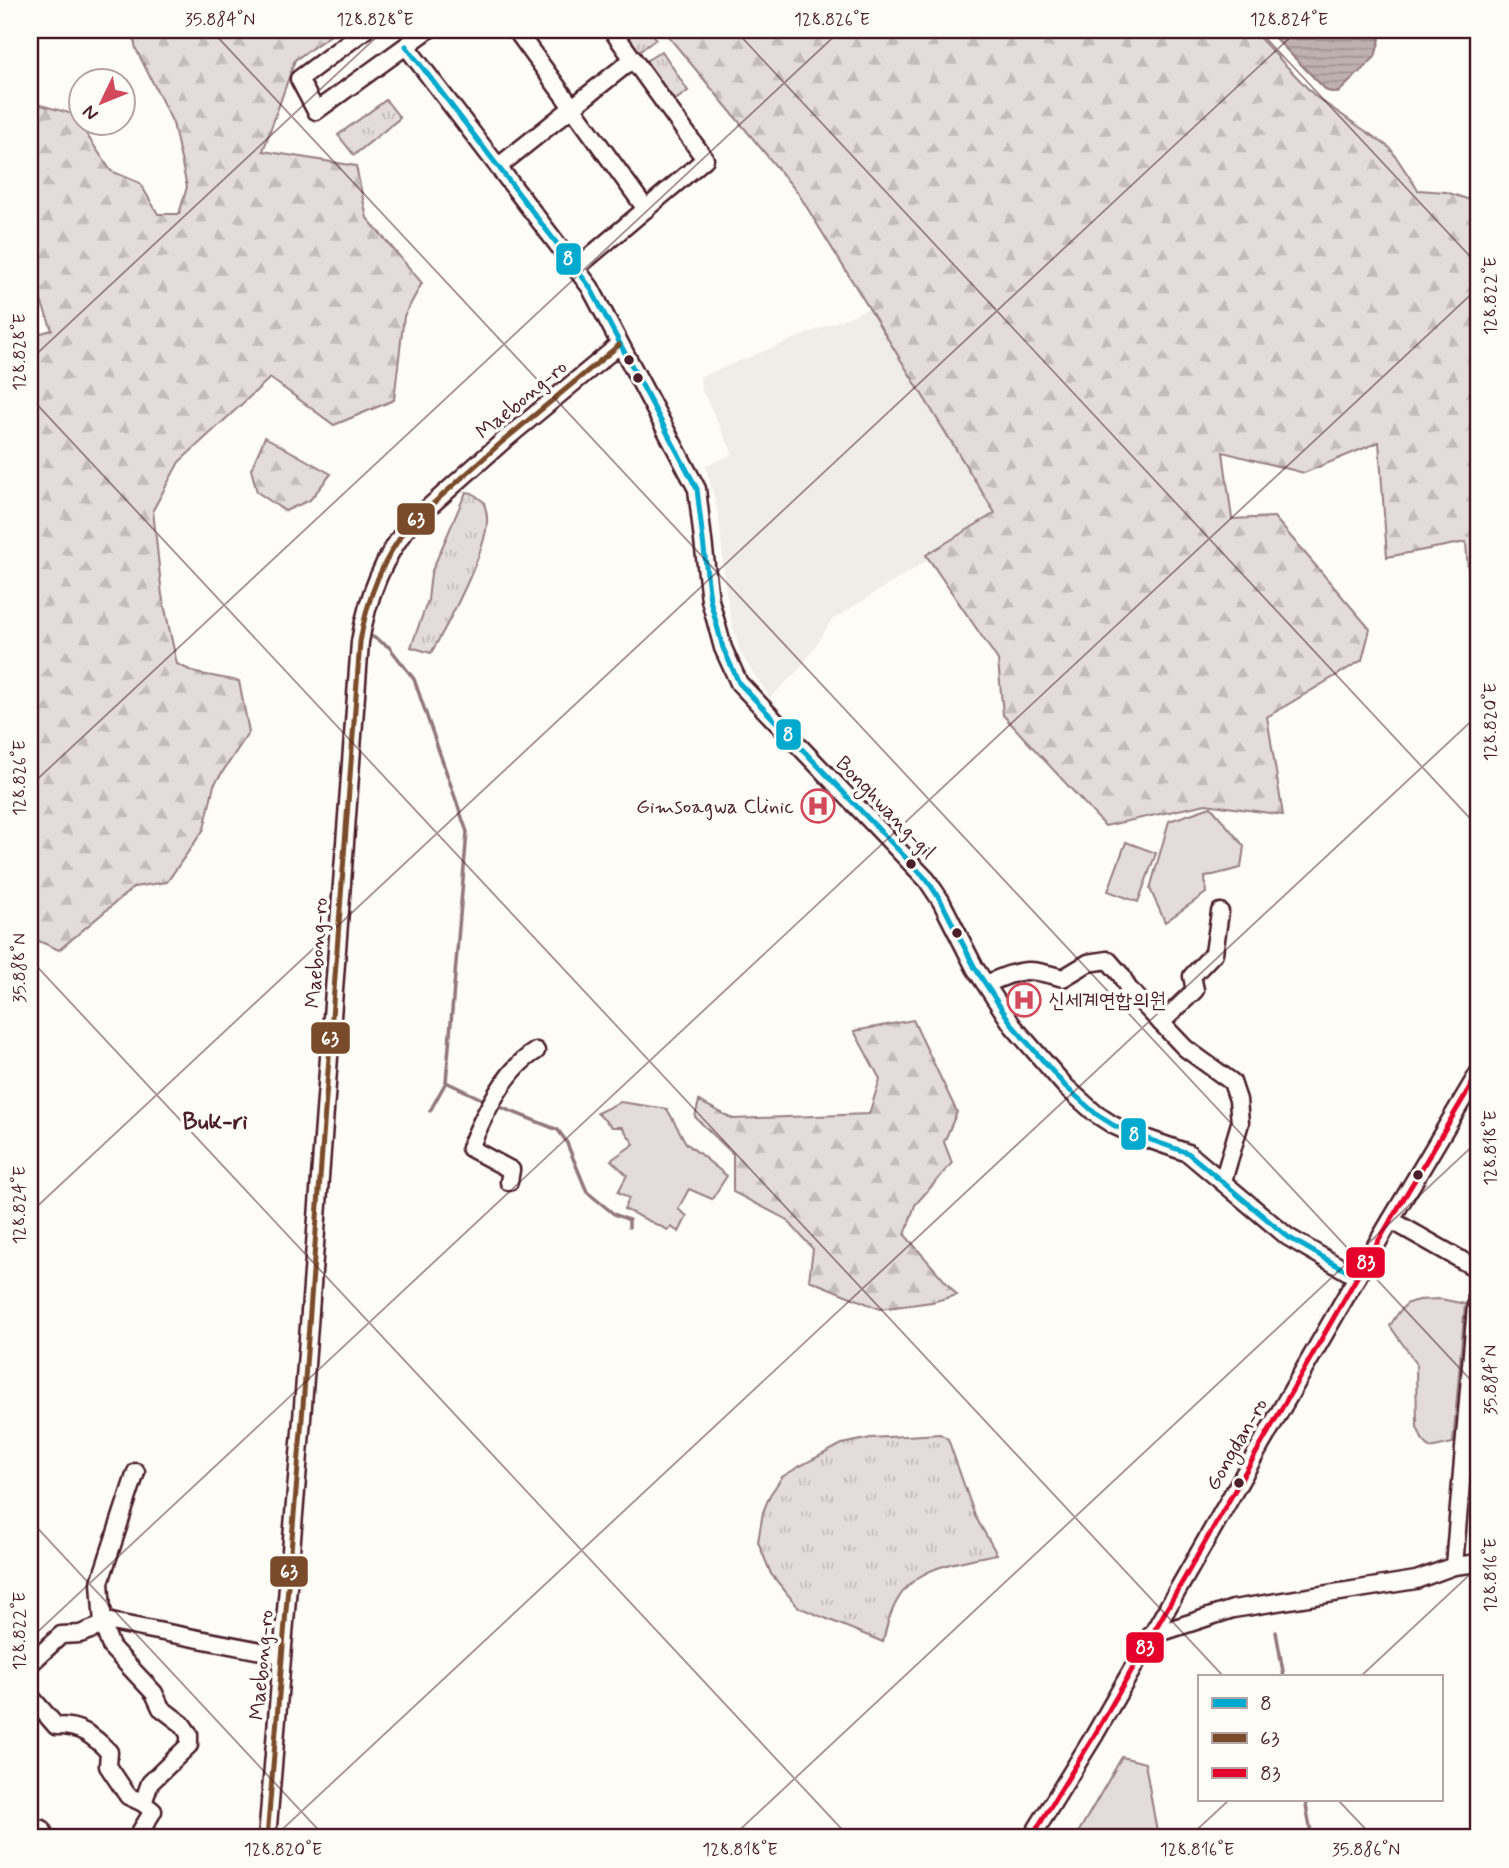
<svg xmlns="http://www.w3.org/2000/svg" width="1509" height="1868" viewBox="0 0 1509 1868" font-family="Mynerve,'Poor Story',sans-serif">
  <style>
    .built { fill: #f0ece8 }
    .grass { fill: url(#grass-tufts); stroke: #967e82; stroke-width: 2 }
    .forest { fill: url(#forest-firs); stroke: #967e82; stroke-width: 2 }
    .garden { fill: #e3dcda; stroke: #967e82; stroke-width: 2 }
    .water { fill: url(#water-rules); stroke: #91777b; stroke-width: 2 }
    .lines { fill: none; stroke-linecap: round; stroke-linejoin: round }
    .stream { stroke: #91777b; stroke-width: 3.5 }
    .minor-casing { stroke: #4a1f2b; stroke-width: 21 }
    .minor { stroke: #fdfcf7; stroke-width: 16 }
    .bus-1-casing { stroke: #fdfcf7; stroke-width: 10 }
    .bus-2-casing { stroke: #fdfcf7; stroke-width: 10 }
    .bus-3-casing { stroke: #fdfcf7; stroke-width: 10 }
    .bus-1 { stroke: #00a9ce; stroke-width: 5 }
    .bus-2 { stroke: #7a4b2a; stroke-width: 5 }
    .bus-3 { stroke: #e4002b; stroke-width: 5 }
    .ticks { fill: none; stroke: #4a1f2b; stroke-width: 2; stroke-opacity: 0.45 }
    .bus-dot { fill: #4a1f2b; stroke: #fdfcf7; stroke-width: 2.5 }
    .labels { text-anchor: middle; stroke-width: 7; stroke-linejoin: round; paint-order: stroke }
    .street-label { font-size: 21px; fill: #4a1f2b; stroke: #fdfcf7 }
    .poi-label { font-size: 21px; fill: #4a1f2b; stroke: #fdfcf7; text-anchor: end }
    .quarter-label { font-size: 24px; font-weight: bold; fill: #4a1f2b; stroke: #fdfcf7 }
    .line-badge { stroke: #fdfcf7; stroke-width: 2.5 }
    .badge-label { font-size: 19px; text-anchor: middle; font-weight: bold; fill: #fff }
    .neatline { fill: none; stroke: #4a1f2b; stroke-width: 2.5 }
    .ticks-label { font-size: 18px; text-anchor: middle; fill: #4a1f2b }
  </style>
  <defs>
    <pattern id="grass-tufts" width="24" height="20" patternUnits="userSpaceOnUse" patternTransform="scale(1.75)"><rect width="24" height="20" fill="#e3dcda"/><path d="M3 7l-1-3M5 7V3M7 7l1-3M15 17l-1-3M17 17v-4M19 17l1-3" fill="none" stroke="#c4bcbb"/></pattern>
    <pattern id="forest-firs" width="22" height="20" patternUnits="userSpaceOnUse" patternTransform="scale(1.75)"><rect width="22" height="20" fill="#e3dcda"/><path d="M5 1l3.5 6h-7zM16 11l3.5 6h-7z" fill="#c4bcbb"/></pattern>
    <pattern id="water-rules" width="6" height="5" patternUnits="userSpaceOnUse" patternTransform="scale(1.75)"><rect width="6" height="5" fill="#c0b1b1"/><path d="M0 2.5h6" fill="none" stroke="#9e8f90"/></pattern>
  </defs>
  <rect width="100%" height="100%" fill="#fdfcf7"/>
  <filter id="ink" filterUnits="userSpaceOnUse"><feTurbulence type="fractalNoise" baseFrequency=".0143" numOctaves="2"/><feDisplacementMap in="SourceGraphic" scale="14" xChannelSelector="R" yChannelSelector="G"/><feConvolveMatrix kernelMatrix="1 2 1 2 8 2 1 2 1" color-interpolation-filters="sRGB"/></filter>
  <g filter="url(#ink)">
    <path class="built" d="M878 305 1011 508 832 620 803 665 770 698 741 654 732 624 725 585 719 517 706 466 733 454 701 388 700 377Z"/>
    <g class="grass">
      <path d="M619 30H650L656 39 636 54Z"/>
      <path d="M662 51 688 91 671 103 644 62Z"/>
      <path d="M386 100 400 118 354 155 338 135Z"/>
      <path d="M466 492 472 493 484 502C485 507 487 513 487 518 489 547 447 626 431 653L411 647 428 600 431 573Z"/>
      <path d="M940 1434 948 1439 975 1516 997 1554C932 1567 897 1570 883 1642L798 1607 771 1574 758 1542 763 1512 770 1495 782 1477 800 1466 842 1444 871 1438Z"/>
    </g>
    <g class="forest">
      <path d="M132 30H338L295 60 263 151 356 166 367 218 422 283 404 316 394 400 334 425 270 378 179 462 153 510 162 595 177 664 196 673 239 681 249 732 214 785 204 829 167 882 134 887 59 950 30 937V336L52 330 30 272V102L73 114 111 171 140 183 158 214H179L187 187 173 123 136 49Z"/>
      <path d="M663 30H1252L1316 97 1390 148 1418 190 1446 192 1479 203V698L1476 683 1466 542 1387 557 1379 442 1304 473 1223 452 1232 519 1274 517 1370 629 1362 660 1267 717 1283 815 1206 804 1105 826 1003 715 998 660 926 555 995 513 798 193Z"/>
      <path d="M265 437 331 474 310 500 285 511 257 492 251 469Z"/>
      <path d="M913 1020 957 1112 944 1142 952 1163 915 1205 905 1235 957 1295 932 1302 880 1309 809 1280 813 1249 786 1219 733 1192V1154L695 1117 699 1101 733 1119 869 1114 880 1079 854 1031Z"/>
    </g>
    <g class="garden">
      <path d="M1211 807 1244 846 1241 868 1205 877 1206 893 1165 922 1150 889 1169 821Z"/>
      <path d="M1126 842 1156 853 1138 902 1108 891Z"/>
      <path d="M620 1102 667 1109 686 1143 727 1176 712 1199 689 1189 678 1209 687 1216 679 1232 671 1227 668 1230 624 1209 629 1198 618 1192 627 1175 611 1160 634 1144 622 1127H612L597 1113Z"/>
      <path d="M1441 1299 1465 1304 1453 1443 1430 1448 1422 1439 1417 1427 1416 1363 1390 1326C1406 1298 1410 1300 1441 1299Z"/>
      <path d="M1122 1757 1145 1763 1158 1838H1075Z"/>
    </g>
    <path class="water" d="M1267 30H1369L1380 39 1375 57 1338 93 1327 91Z"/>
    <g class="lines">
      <g class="stream">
        <path d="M373 637 389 647 414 679 467 832 446 1082 430 1111"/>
        <path d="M446 1082 488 1102"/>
        <path d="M495 1105 558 1130 566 1141 587 1192 614 1214 629 1220V1227"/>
        <path d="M1276 1632 1284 1677"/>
        <path d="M1305 1800 1312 1838"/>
      </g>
      <defs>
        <g id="minor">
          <path d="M365 30 299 79 316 111 428 30"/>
          <path d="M516 30 646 209"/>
          <path d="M406 46 590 287 697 489 710 600 723 648 739 683 927 880 941 901 975 968 1013 1026 1066 1087 1096 1114 1113 1125 1128 1132 1188 1153 1288 1237 1357 1277"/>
          <path d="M499 166 633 59"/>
          <path d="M576 268 705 159 612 30"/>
          <path d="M986 984C1022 969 1025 967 1063 978L1088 963 1108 960 1121 975 1128 988 1185 1048 1232 1082 1238 1100 1240 1123 1223 1181"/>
          <path d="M1161 1023 1195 990 1192 976 1214 953 1220 912"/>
          <path d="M509 1182 511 1170 470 1148C483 1116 505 1069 536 1051"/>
          <path d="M1391 1220 1479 1270"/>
          <path d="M136 1472 100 1582 103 1625 111 1647 154 1693 161 1708 182 1724 189 1734V1745L150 1783 143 1803"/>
          <path d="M1454 1566 1479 1271"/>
          <path d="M1150 1636 1233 1609 1416 1580 1454 1566 1479 1563"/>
          <path d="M30 1664 61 1635 80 1634 111 1622 282 1655"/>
          <path d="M30 1696 56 1726C79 1725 93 1735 109 1752L108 1766 128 1796 143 1803 153 1811 139 1834 141 1838"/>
          <path d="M30 1826 42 1829 46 1838"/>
          <path d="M267 1838 302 1419 360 642C367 598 382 559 410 524L502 442 619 345"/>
          <path d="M1031 1838 1094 1736 1357 1277 1479 1072"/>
        </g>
      </defs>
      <use href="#minor" class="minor-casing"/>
      <use href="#minor" class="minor"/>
      <defs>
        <path id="bus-1" d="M406 46 590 287 697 489 710 600 723 648 739 683 927 880 941 901 975 968 1013 1026 1066 1087 1096 1114 1113 1125 1128 1132 1188 1153 1288 1237 1357 1277"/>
        <path id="bus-2" d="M267 1838 302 1419 360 642C367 598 382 559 410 524L502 442 619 345"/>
        <path id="bus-3" d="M1031 1838 1094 1736 1357 1277 1479 1072"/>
      </defs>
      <use href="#bus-1" class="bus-1-casing"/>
      <use href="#bus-2" class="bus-2-casing"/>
      <use href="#bus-3" class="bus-3-casing"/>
      <use href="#bus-1" class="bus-1"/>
      <use href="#bus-2" class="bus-2"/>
      <use href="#bus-3" class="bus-3"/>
    </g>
  </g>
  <path class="ticks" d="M211 30 1479 1389M735 30 1479 828M1259 30 1479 266M30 360 384 30M30 397 1224 1677M30 786 841 30M30 959 850 1838M30 1213 1298 30M30 1520 326 1838M30 1639 1479 287M1360 1677 1479 1566M1338 1800 1374 1838M273 1838 1479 714M731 1838 1479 1140M1188 1838 1229 1800"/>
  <defs>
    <symbol id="hospital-ring" viewBox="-11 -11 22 22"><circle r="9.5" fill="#fdfcf7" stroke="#d1495b" stroke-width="1.5"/><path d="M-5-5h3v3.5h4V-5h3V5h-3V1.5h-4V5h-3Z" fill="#d1495b"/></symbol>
  </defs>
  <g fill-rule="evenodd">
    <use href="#hospital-ring" x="799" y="787" width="38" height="38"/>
    <use href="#hospital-ring" x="1005" y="981" width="38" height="38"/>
  </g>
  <g class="bus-dot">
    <circle cx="629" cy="360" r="6"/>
    <circle cx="638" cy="378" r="6"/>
    <circle cx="911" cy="864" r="6"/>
    <circle cx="957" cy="933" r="6"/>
    <circle cx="1418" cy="1175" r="6"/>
    <circle cx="1239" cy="1483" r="6"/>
  </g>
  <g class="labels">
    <g class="street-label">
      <text transform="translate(521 399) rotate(-40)" y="7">Maebong-ro</text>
      <text transform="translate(886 807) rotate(46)" y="7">Bonghwang-gil</text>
      <text transform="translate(316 953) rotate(-86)" y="7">Maebong-ro</text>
      <text transform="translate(1236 1444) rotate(-60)" y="7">Gongdan-ro</text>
      <text transform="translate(261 1665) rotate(-85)" y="7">Maebong-ro</text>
    </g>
    <g class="poi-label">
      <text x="794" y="813">Gimsoagwa Clinic</text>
      <text x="1048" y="1007" text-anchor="start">신세계연합의원</text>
    </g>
    <g class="quarter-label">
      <text x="215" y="1129">Buk-ri</text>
    </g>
  </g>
  <g class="line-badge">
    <rect x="555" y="242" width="27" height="34" rx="7" fill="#00a9ce"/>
    <rect x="396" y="502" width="40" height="34" rx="7" fill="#7a4b2a"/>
    <rect x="775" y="718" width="27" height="33" rx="7" fill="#00a9ce"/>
    <rect x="310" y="1021" width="41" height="34" rx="7" fill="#7a4b2a"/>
    <rect x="1120" y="1117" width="27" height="34" rx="7" fill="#00a9ce"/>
    <rect x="1345" y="1246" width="41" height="33" rx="7" fill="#e4002b"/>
    <rect x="269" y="1555" width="40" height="33" rx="7" fill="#7a4b2a"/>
    <rect x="1125" y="1631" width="40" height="33" rx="7" fill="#e4002b"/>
  </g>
  <g class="badge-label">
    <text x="568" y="265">8</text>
    <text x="416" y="526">63</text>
    <text x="788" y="741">8</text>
    <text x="330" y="1045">63</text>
    <text x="1134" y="1141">8</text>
    <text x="1366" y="1269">83</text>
    <text x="289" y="1578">63</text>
    <text x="1145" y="1654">83</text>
  </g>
  <rect width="1509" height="1868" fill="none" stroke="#fdfcf7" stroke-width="77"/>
  <rect x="1198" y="1675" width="245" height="126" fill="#fdfcf7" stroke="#b5a4a5" stroke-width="2"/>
  <rect x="1212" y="1698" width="35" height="10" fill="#00a9ce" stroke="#b5a4a5" stroke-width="2"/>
  <text x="1260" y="1710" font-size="21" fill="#4a1f2b">8</text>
  <rect x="1212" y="1733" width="35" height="10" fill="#7a4b2a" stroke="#b5a4a5" stroke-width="2"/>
  <text x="1260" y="1745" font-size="21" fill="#4a1f2b">63</text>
  <rect x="1212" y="1768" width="35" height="10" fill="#e4002b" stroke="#b5a4a5" stroke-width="2"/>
  <text x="1260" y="1780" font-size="21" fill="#4a1f2b">83</text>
  <g transform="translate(102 102) rotate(227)"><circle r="33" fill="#fdfcf7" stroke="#b5a4a5" stroke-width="2"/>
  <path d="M0-5L12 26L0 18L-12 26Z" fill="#d1495b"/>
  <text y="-10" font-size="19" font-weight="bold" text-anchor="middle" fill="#4a1f2b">N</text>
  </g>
  <rect x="38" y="38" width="1432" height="1791" class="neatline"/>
  <g class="ticks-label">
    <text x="220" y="25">35.884°N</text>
    <text x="375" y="25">128.828°E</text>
    <text x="832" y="25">128.826°E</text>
    <text x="1289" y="25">128.824°E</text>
    <text transform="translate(1490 296) rotate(-90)" y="6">128.822°E</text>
    <text transform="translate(19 352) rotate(-90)" y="6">128.828°E</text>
    <text transform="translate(1490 722) rotate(-90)" y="6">128.820°E</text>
    <text transform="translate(19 778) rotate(-90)" y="6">128.826°E</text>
    <text transform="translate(19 968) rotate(-90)" y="6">35.888°N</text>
    <text transform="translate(1490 1148) rotate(-90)" y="6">128.818°E</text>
    <text transform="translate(19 1205) rotate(-90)" y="6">128.824°E</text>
    <text transform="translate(1490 1380) rotate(-90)" y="6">35.884°N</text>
    <text transform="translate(1490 1575) rotate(-90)" y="6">128.816°E</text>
    <text transform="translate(19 1631) rotate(-90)" y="6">128.822°E</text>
    <text x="283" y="1855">128.820°E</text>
    <text x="740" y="1855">128.818°E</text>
    <text x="1197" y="1855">128.816°E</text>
    <text x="1366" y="1855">35.886°N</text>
  </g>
</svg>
